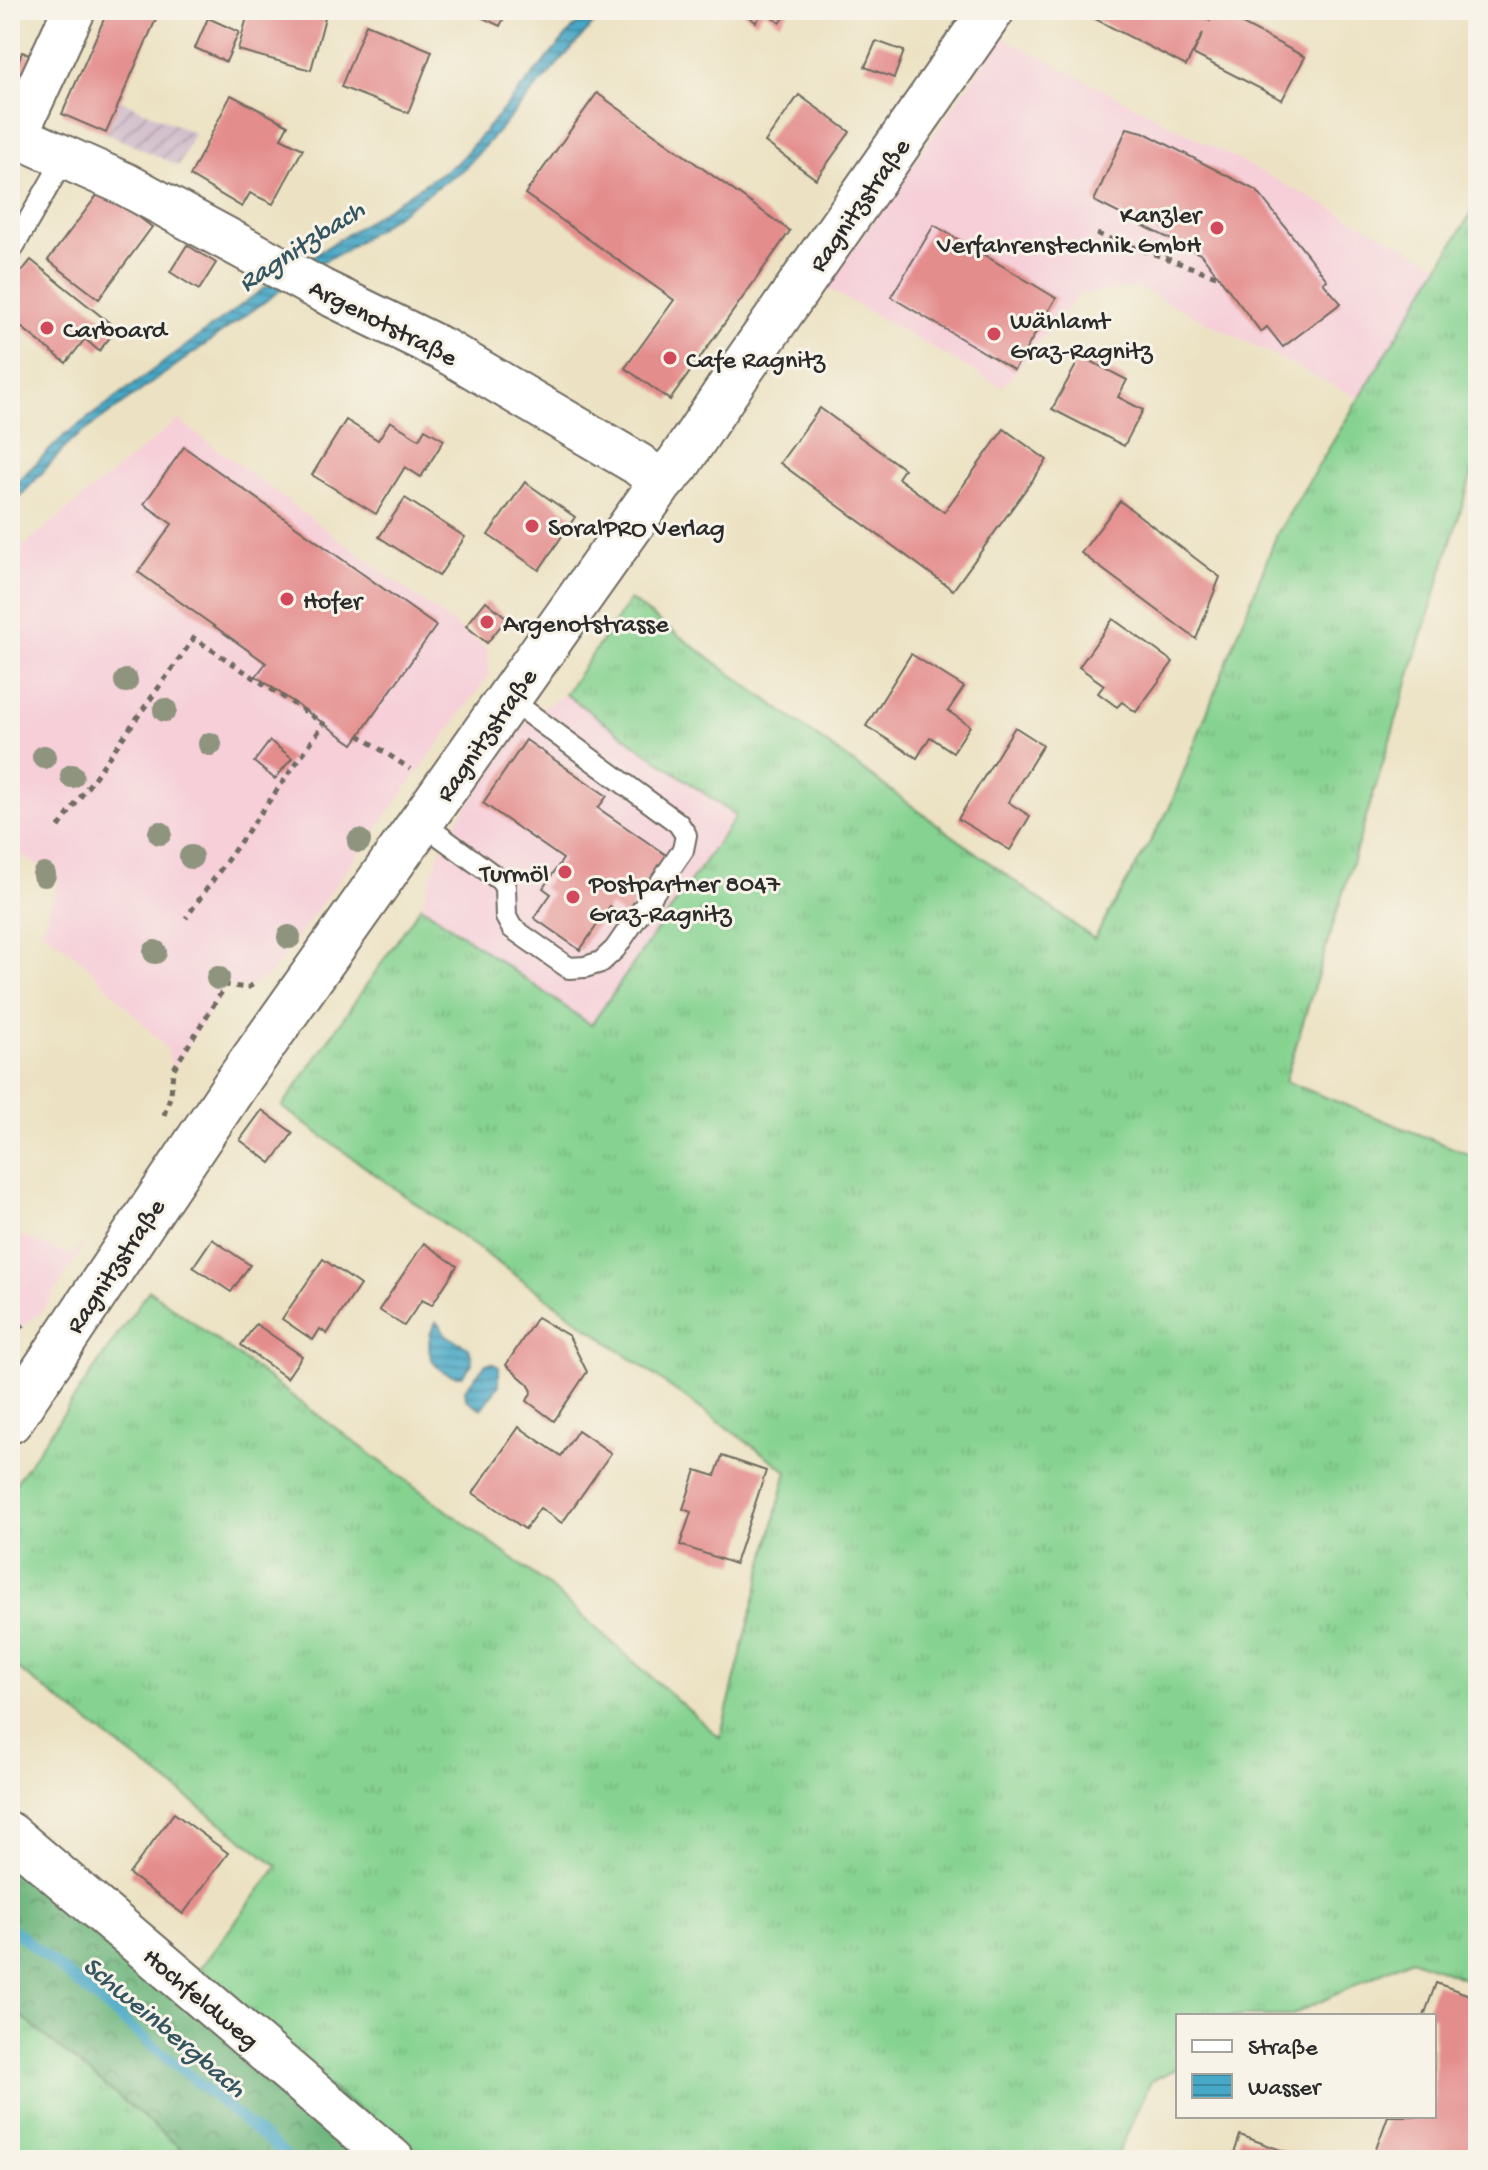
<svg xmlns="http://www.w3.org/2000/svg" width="1488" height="2170" viewBox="0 0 1488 2170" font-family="'Gochi Hand',sans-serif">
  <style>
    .built { fill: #f6cfd9 }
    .industrial { fill: url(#industrial-furrows) }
    .grass { fill: url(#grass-tufts); stroke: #587f5e; stroke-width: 2 }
    .forest { fill: url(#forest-crowns); stroke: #4c7053; stroke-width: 2 }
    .water { fill: url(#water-rules); stroke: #396978; stroke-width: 2 }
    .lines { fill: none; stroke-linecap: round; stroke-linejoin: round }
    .stream { stroke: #47a7c6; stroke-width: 11 }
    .building { fill: #e48d8d }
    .lane-casing { stroke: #6f6b60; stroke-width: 24 }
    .street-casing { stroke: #6f6b60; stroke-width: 46 }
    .secondary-casing { stroke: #6f6b60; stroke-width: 48 }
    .path { stroke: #6f6b60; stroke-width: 5; stroke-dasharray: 6 6; stroke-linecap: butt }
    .lane { stroke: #fff; stroke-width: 20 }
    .street { stroke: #fff; stroke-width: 42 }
    .secondary { stroke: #fff; stroke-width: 44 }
    .tree { fill: #8e947d }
    .poi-dot { fill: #d1495b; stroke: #f7f3e8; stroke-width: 3 }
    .labels { text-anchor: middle; stroke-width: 6; stroke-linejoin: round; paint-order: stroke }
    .street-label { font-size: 26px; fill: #2b2b2b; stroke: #f7f3e8 }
    .poi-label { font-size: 26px; fill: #2b2b2b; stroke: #f7f3e8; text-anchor: start }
    .water-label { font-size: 28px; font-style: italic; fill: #355661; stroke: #f7f3e8 }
  </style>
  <defs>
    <pattern id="industrial-furrows" width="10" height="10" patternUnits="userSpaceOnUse" patternTransform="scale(2)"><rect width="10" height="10" fill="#d1bdcb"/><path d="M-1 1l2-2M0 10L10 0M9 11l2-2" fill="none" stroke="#aa9aa5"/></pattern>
    <pattern id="grass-tufts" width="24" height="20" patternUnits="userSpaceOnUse" patternTransform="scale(2)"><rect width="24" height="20" fill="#86d391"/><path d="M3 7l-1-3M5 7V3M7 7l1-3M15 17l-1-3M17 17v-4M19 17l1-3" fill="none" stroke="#74b57d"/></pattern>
    <pattern id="forest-crowns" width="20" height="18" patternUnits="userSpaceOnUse" patternTransform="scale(2)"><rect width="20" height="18" fill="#6cb57b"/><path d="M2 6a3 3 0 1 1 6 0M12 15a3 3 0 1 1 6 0" fill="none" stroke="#599365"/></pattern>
    <pattern id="water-rules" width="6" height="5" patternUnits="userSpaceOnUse" patternTransform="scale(2)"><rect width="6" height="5" fill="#47a7c6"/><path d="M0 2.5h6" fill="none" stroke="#3b88a1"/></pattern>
  </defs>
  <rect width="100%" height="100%" fill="#f7f3e8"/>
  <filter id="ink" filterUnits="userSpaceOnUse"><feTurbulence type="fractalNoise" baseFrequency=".0125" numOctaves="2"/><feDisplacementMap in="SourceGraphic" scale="16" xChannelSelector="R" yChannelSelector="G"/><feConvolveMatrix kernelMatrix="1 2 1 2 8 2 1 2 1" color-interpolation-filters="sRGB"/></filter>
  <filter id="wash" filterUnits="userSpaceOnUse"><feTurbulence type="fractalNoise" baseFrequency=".006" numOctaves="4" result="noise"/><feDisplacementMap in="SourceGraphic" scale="32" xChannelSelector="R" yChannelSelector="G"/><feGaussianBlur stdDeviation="1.8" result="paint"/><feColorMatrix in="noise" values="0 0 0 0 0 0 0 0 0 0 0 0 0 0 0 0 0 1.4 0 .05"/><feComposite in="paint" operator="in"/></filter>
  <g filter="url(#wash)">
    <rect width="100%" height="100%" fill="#ece2c3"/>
    <g class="built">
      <path d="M1002 37 1440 265 1359 398 1137 287 1079 294 1002 387 827 288Z"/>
      <path d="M178 420 487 649 490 674 268 977 247 988 226 986 173 1070 167 1049 84 962 42 930 59 881 10 846V557Z"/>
      <path d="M565 694 736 816 591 1026 421 906 444 839 531 715Z"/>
      <path d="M10 1232 70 1255 86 1243 42 1311 10 1336Z"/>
    </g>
    <path class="industrial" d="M120 100 194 133 179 166 106 133Z"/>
    <g class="grass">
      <path d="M1478 202V454L1285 1081 1478 1158V1984L1411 1959 1290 2016H1178V2068L1151 2081 1115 2160H424L191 1980 278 1866 10 1663V1491L149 1290 545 1583 720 1738 787 1471 282 1107 421 906 591 1025 736 816 565 694 630 600 1094 939 1169 809 1277 534Z"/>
      <path d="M10 2007 195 2160H10Z"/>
    </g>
    <path class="forest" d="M10 1831 191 1980 424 2160H195L10 2007Z"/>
    <g class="water">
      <path d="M589 10H606L465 168 343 252 317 264 71 441 17 500 10 504V489L65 435 263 289 458 162Z"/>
      <path d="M436 1322C442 1326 442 1332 448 1336 461 1346 472 1341 472 1364L462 1376C431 1377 421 1345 436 1322Z"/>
      <path d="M492 1363 499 1367V1385L481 1409 466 1399 465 1389 486 1364Z"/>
    </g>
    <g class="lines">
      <path class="stream" d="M10 1927 291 2160"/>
    </g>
    <g id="blocks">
      <g class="building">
        <path d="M108 10H160L106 133 62 114Z"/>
        <path d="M249 10H327L311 70 238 50Z"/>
        <path d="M466 10H508L500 26Z"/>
        <path d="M739 10H790L780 23 764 11 756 22Z"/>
        <path d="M1078 10H1190L1210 21 1216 10 1305 57 1282 100 1193 54 1203 33 1186 66Z"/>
        <path d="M208 18 239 32 226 62 195 48Z"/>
        <path d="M366 24 432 51 408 113 341 87Z"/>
        <path d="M876 41 904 51 894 78 865 67Z"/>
        <path d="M22 52 41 59 30 88 12 81Z"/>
        <path d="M597 93 790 231 670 400 625 368 674 300 525 194Z"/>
        <path d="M231 95 288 125 281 138 303 149 273 204 250 193 242 207 190 176Z"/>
        <path d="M799 95 850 132 816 179 765 142Z"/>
        <path d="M1127 128 1143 132 1257 191 1327 280 1323 283 1341 303 1283 347 1267 327 1261 332 1202 255 1094 201Z"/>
        <path d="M102 189 152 227 99 299 48 260Z"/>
        <path d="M934 225 1056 298 1014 370 891 297Z"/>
        <path d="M187 245 216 263 199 290 170 272Z"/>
        <path d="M31 260 117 329 99 351 85 339 66 363 10 318V286Z"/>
        <path d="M1081 356 1127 380 1118 397 1143 410 1124 446 1052 409Z"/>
        <path d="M820 408 904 469 898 478 944 512 1004 429 1047 460 953 590 780 463Z"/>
        <path d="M346 420 378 440 390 421 419 439 425 429 444 440 421 477 405 467 376 514 312 475Z"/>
        <path d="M184 447 436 626 353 744 256 676 266 663 138 572 172 524 144 504Z"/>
        <path d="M525 482 575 517 539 570 488 535Z"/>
        <path d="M405 498 465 537 439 576 379 537Z"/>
        <path d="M1120 501 1220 577 1196 639 1081 553Z"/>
        <path d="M486 601 507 618 487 643 466 626Z"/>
        <path d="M1113 619 1173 662 1136 712 1122 702 1117 707 1098 693 1104 685 1079 667Z"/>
        <path d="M911 654 964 687 948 711 970 726 953 752 930 737 917 758 866 726Z"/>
        <path d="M1015 727 1043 745 1008 802 1030 816 1010 850 958 819Z"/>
        <path d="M526 740 607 796 598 808 669 857 626 918 610 906 580 950 534 918 551 894 543 888 563 859 483 803Z"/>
        <path d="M270 741 292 758 275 779 254 762Z"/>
        <path d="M262 1110 293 1133 271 1163 240 1140Z"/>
        <path d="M212 1239 250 1265 231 1292 193 1267Z"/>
        <path d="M424 1243 457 1266 432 1305 422 1300 404 1326 379 1310Z"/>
        <path d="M323 1259 360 1285 327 1334 320 1329 313 1340 282 1319Z"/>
        <path d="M537 1317 569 1336 587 1372 554 1421 527 1401 532 1391 528 1384 506 1365Z"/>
        <path d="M256 1324 302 1356 287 1378 241 1345Z"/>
        <path d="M519 1427 561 1456 578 1430 611 1453 562 1523 540 1508 525 1529 473 1493Z"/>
        <path d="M722 1456 766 1471 735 1564 680 1545 691 1512 683 1509 696 1470 715 1476Z"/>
        <path d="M174 1813 228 1853 183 1914 129 1874Z"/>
        <path d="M1436 1983 1478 1998V2160H1372L1388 2116H1434V2016H1424Z"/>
        <path d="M1240 2135 1308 2160H1232Z"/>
      </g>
    </g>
  </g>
  <g filter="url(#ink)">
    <use href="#blocks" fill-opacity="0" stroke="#6f6b60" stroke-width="2"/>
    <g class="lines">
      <defs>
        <g id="lane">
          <path d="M10 253 65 157"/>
          <path d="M422 823 500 880 505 887 506 917 512 928 569 968 585 967 601 962 615 949 683 850 686 835 678 823 509 699"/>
        </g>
        <g id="street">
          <path d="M10 133 125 184 321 290 444 350 638 464 661 483"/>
          <path d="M16 135 74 10"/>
          <path d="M10 1834 393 2160"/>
        </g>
        <path id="secondary" d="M10 1421 235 1085 661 483 678 464 738 374 992 10"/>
      </defs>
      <use href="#lane" class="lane-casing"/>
      <use href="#street" class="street-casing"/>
      <use href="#secondary" class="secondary-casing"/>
      <g class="path">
        <path d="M1097 234 1219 277"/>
        <path d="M359 735 410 769"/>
        <path d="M59 827 194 638 324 724 186 918"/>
        <path d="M164 1115 171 1094 173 1070 226 985 247 988 256 983"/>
        <path d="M10 1336 25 1324"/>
      </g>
      <use href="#lane" class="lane"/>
      <use href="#street" class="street"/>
      <use href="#secondary" class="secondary"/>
    </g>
    <g class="tree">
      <circle cx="126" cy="681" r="12"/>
      <circle cx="165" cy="710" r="12"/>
      <circle cx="210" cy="744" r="12"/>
      <circle cx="44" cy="757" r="12"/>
      <circle cx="72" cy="776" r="12"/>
      <circle cx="160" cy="833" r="12"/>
      <circle cx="359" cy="841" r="12"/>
      <circle cx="191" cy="857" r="12"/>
      <circle cx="44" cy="875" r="12"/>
      <circle cx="289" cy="937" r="12"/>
      <circle cx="155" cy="952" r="12"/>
      <circle cx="218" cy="978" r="12"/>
    </g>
  </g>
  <g class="poi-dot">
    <circle cx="1217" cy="228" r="8"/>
    <circle cx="47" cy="328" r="8"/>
    <circle cx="994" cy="334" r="8"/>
    <circle cx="670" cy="358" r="8"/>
    <circle cx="532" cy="526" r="8"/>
    <circle cx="287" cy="599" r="8"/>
    <circle cx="487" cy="622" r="8"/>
    <circle cx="565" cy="872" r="8"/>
    <circle cx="573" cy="897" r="8"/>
  </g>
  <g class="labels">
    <g class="street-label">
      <text transform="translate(858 204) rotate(-55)" y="9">Ragnitzstraße</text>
      <text transform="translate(384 321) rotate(27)" y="9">Argenotstraße</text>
      <text transform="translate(485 734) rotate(-55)" y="9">Ragnitzstraße</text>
      <text transform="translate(114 1265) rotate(-56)" y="9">Ragnitzstraße</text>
      <text transform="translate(202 1997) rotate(40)" y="9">Hochfeldweg</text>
    </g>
    <g class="poi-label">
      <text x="1201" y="222" text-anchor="end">Kanzler<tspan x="1201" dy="30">Verfahrenstechnik GmbH</tspan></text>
      <text x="1010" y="328">Wählamt<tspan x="1010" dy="30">Graz-Ragnitz</tspan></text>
      <text x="63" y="337">Carboard</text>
      <text x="686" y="367">Cafe Ragnitz</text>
      <text x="548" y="535">SoralPRO Verlag</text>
      <text x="303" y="608">Hofer</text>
      <text x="503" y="631">Argenotstrasse</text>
      <text x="549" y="881" text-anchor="end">Turmöl</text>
      <text x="589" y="891">Postpartner 8047<tspan x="589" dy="30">Graz-Ragnitz</tspan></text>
    </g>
    <g class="water-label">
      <text transform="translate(300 244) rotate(-33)" y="10">Ragnitzbach</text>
      <text transform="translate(166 2025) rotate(40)" y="10">Schweinbergbach</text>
    </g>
  </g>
  <rect width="1488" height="2170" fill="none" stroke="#f7f3e8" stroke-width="40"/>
  <rect x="1176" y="2014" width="260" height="104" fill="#f7f3e8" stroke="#a5a39c" stroke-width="2"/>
  <rect x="1192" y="2040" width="40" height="12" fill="#ffffff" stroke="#a5a39c" stroke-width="2"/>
  <text x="1248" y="2054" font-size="24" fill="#2b2b2b">Straße</text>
  <rect x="1192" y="2074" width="40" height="24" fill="url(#water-rules)" stroke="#a5a39c" stroke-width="2"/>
  <text x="1248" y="2094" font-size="24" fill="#2b2b2b">Wasser</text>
</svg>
